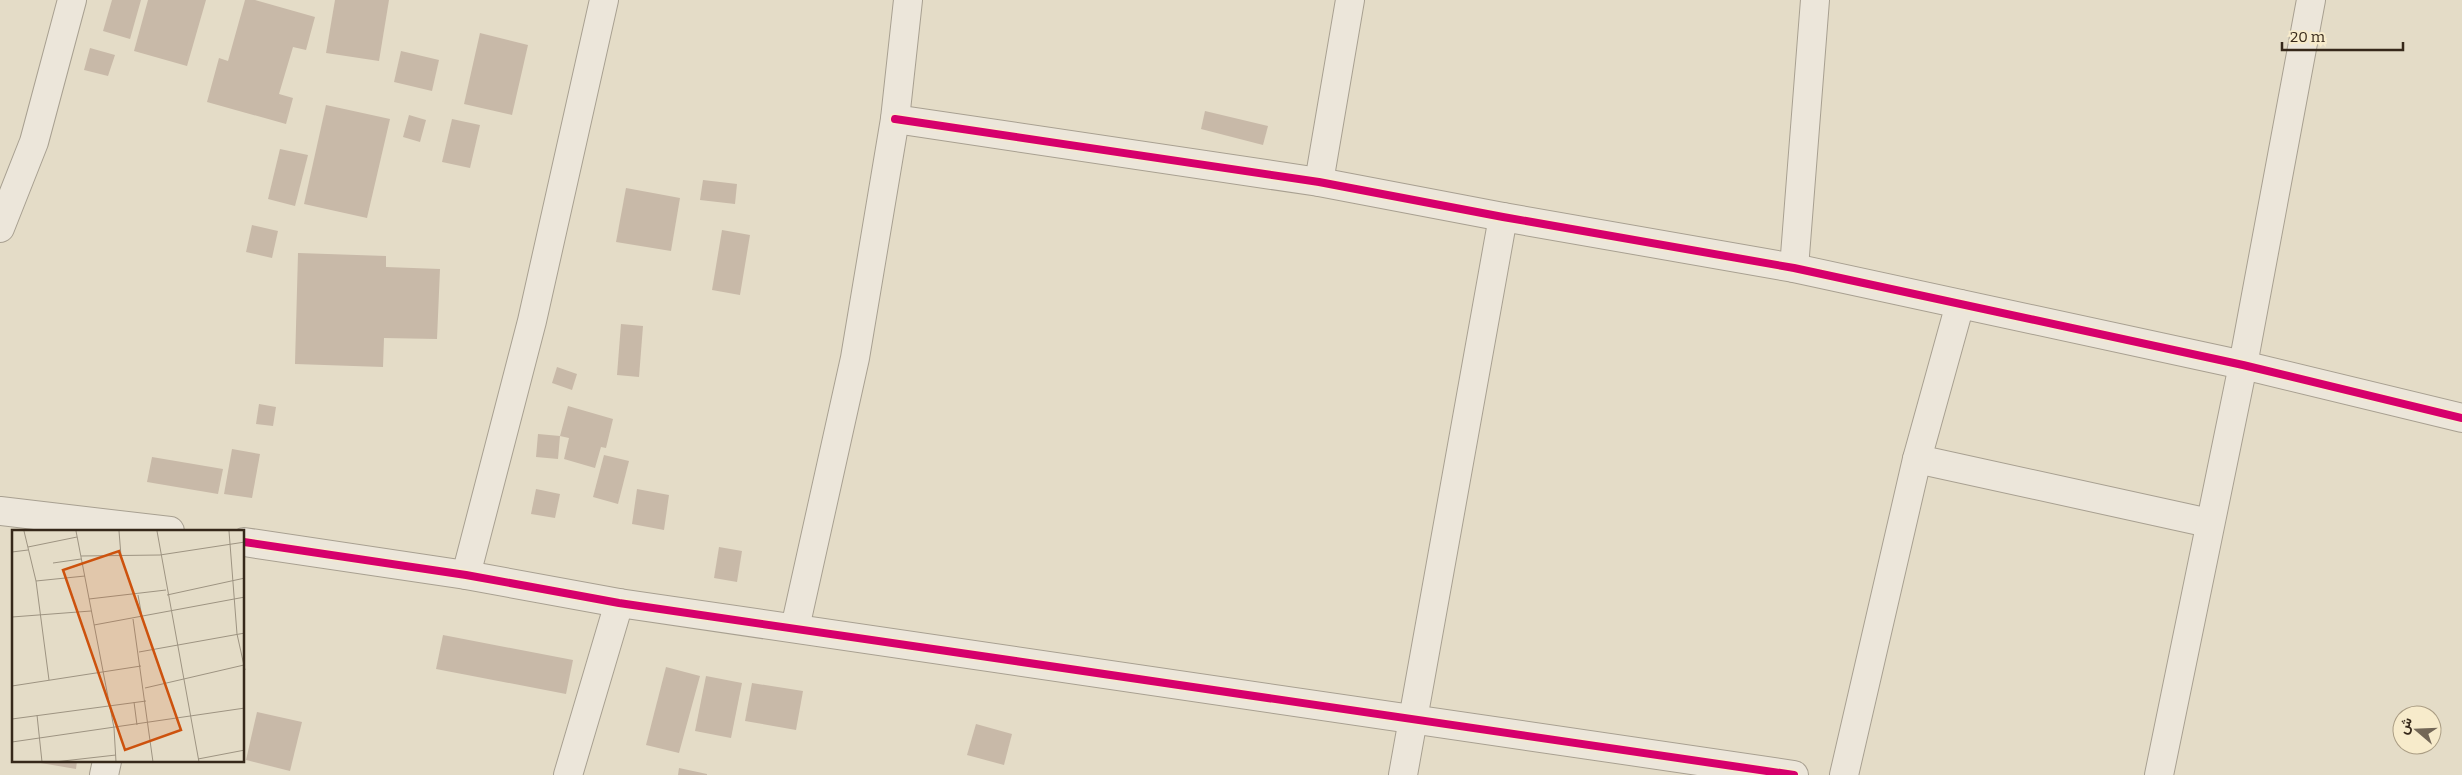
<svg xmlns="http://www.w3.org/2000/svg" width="2462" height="775" viewBox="0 0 2462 775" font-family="Bitter,Vazirmatn,serif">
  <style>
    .building { fill: #c8b9a8 }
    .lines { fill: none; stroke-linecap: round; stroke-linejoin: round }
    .minor-casing { stroke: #a8a091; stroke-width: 30 }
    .minor { stroke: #ece6da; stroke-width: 28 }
    .cycleway-casing { stroke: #f7ebcb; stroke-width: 11 }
    .cycleway { stroke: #d6006c; stroke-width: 8 }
    .inset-road { fill: none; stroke: #9e9482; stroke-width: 1 }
    .view { fill: #cd520e; fill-opacity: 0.15; stroke: #cd520e; stroke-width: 2.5 }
    .inset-edge { fill: none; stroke: #36281a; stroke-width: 2.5 }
  </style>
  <rect width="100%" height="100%" fill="#e4dcc7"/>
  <g class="building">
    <path d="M112 0H141L130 39 103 31Z"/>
    <path d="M148 0H206L187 66 134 51Z"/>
    <path d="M245 0H255L315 17 306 50 293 47 279 94 293 98 286 124 207 102 219 58 228 61Z"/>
    <path d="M335 0H389L379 61 326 53Z"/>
    <path d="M480 33 528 45 512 115 464 104Z"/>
    <path d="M90 48 115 55 108 76 84 70Z"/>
    <path d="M401 51 439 60 432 91 394 82Z"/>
    <path d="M326 105 390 119 367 218 304 204Z"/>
    <path d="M1205 111 1268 126 1263 145 1201 129Z"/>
    <path d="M409 115 426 120 420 142 403 137Z"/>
    <path d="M452 119 480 125 470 168 442 162Z"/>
    <path d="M280 149 308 155 295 206 268 199Z"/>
    <path d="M703 180 737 184 735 204 700 200Z"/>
    <path d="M626 188 680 198 671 251 616 242Z"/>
    <path d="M252 225 278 231 272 258 246 252Z"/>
    <path d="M722 230 750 235 740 295 712 290Z"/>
    <path d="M298 253 386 256V267L440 269 437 339 384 338 383 367 295 364Z"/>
    <path d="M621 324 643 326 639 377 617 375Z"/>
    <path d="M557 367 577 374 572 390 552 383Z"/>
    <path d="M259 404 276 407 273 426 256 424Z"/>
    <path d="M568 406 613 419 606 448 601 447 595 468 564 459 569 438 560 436Z"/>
    <path d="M538 434 560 436 558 459 536 457Z"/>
    <path d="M232 449 260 454 252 498 224 494Z"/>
    <path d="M604 455 629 461 618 504 593 497Z"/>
    <path d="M152 457 223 469 218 494 147 482Z"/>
    <path d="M536 489 560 494 555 518 531 514Z"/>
    <path d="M637 489 669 495 664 530 632 524Z"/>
    <path d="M719 547 742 551 737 582 714 578Z"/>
    <path d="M443 635 573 660 566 694 436 669Z"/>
    <path d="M666 667 700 676 679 753 646 745Z"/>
    <path d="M706 676 742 683 731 738 695 731Z"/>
    <path d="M752 683 803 691 796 730 745 721Z"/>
    <path d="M257 712 302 722 290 771 246 760Z"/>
    <path d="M976 724 1012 734 1004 765 967 755Z"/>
    <path d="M29 761H77L76 769Z"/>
    <path d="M679 768 707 774V775H678Z"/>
  </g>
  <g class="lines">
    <defs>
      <g id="minor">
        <path d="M895 119 1319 182 1503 217 1794 268 2243 365 2462 418"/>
        <path d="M1319 182 1350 0"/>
        <path d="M0 228 34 142 72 0"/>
        <path d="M1794 268 1815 0"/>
        <path d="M1917 459 2209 523"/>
        <path d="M0 511 170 531"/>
        <path d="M244 542 466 575 619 603 1794 775"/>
        <path d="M466 575 532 321 604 0"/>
        <path d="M795 628 855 358 895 119 908 0"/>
        <path d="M104 775 107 761"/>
        <path d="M568 775 619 603"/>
        <path d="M1403 775 1503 217"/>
        <path d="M1844 775 1917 459 1960 304"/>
        <path d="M2159 775 2243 365 2311 0"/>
      </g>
    </defs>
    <use href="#minor" class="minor-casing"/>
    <use href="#minor" class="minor"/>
    <defs>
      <g id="cycleway">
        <path d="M895 119 1319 182 1503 217 1794 268 2243 365 2462 418"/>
        <path d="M244 542 466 575 619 603 1794 775"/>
      </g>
    </defs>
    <use href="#cycleway" class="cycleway-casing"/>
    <use href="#cycleway" class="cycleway"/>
  </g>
  <g transform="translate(12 530)">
    <rect width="232" height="232" fill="#e4dcc7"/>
    <path class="inset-road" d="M12 1 24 51 37 150M64 1 102 198 104 232M107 1 109 26M145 1 187 232M217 1 225 104 233 140M16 17 65 7M0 22 16 20M69 26 148 25 233 12M41 33 69 29M24 51 73 46M126 65 130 87M155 65 233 48M77 69 154 60M0 87 79 81M121 89 141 232M82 95 233 67M127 122 233 103M0 156 129 136M133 158 232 135M122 172 125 195M25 185 30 232M0 189 134 171M0 212 233 178M186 229 233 220M42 232 104 225"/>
    <path class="view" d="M107 21 169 200 113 220 51 40Z"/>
    <rect width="232" height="232" class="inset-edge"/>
  </g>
  <g transform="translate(2417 730) rotate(289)"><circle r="24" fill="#f7ebcb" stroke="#aa9d84"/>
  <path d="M0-4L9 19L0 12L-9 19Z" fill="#736757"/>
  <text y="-8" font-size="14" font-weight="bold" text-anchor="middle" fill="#36281a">ش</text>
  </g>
  <path d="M2282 42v8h121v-8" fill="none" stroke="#36281a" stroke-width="2.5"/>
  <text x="2290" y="42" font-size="15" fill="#36281a" stroke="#f7ebcb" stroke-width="4" paint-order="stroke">20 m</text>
</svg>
